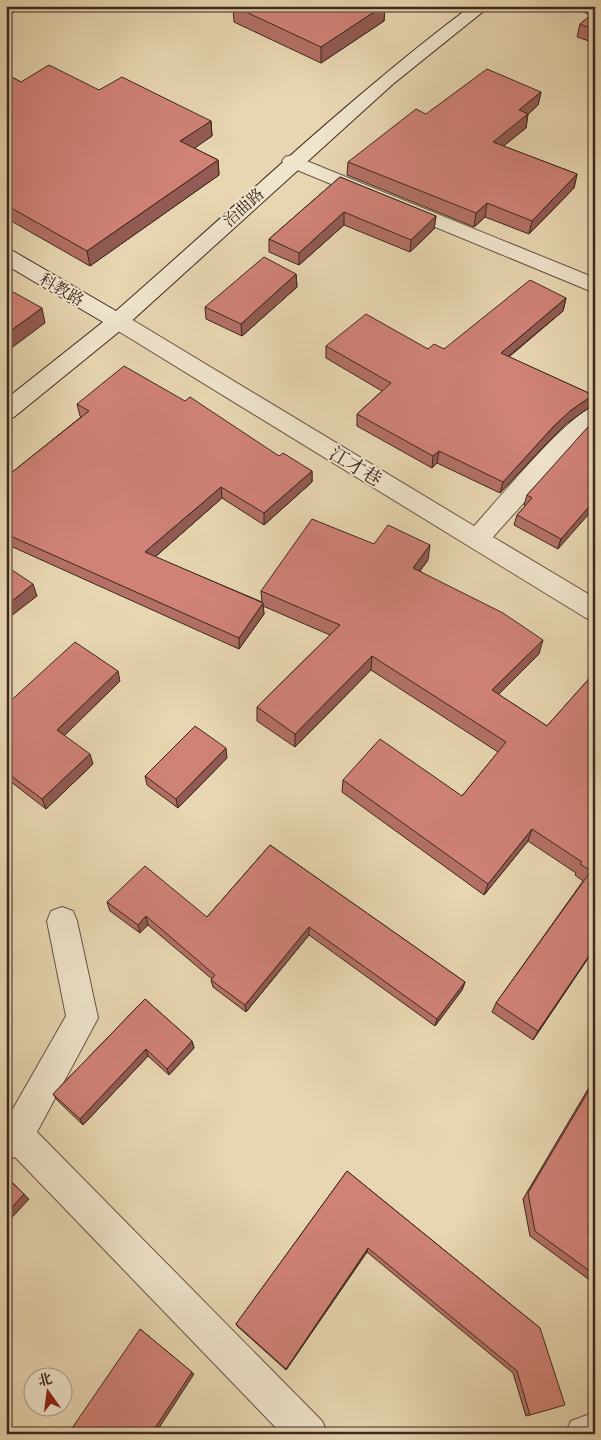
<svg xmlns="http://www.w3.org/2000/svg" width="601" height="1440" viewBox="0 0 601 1440" font-family="'Libre Bodoni','Noto Serif SC',serif">
  <style>
    .lines { fill: none; stroke-linecap: round; stroke-linejoin: round }
    .street-casing { stroke: #675343; stroke-width: 2 }
    .secondary-casing { stroke: #3c271e; stroke-width: 2 }
    .street { fill: #efe4cc; fill-rule: evenodd }
    .secondary { fill: #efe4cc; fill-rule: evenodd }
    .wall { fill: #b37066; stroke: #3c271e }
    .shaded-wall { fill: #925b53; stroke: #3c271e }
    .building { fill: #d08277; stroke: #3c271e }
    .labels { text-anchor: middle; stroke-width: 4; stroke-linejoin: round; paint-order: stroke }
    .far-street-label { font-size: 16px; fill: #3c271e; stroke: #efe4cc }
    .street-label { font-size: 19px; fill: #3c271e; stroke: #efe4cc }
  </style>
  <rect width="100%" height="100%" fill="#e7d6b1"/>
  <filter id="stains"><feTurbulence type="fractalNoise" baseFrequency=".004" numOctaves="4"/><feColorMatrix values="0 0 0 0 .2 0 0 0 0 .09 0 0 0 0 .02 0 0 0 .5 -.17"/></filter>
  <radialGradient id="worn" r=".72"><stop offset=".6" stop-color="#630" stop-opacity="0"/><stop offset="1" stop-color="#630" stop-opacity=".3"/></radialGradient>
  <g class="lines">
    <defs>
      <g id="street">
        <path d="M292 155 595 278V293L285 165 282 161 285 157Z"/>
        <path d="M118 314 126 316 474 526C497 501 568 414 595 406V427L583 437 493 537 595 598V621L586 618 110 326 107 321 110 316Z"/>
        <path d="M62 907 73 911 77 921 98 1018 37 1132 322 1421 328 1434H282L15 1157 6 1161V1121L66 1016 47 921 51 911Z"/>
        <path d="M595 1412V1434H565L571 1421Z"/>
      </g>
      <path id="secondary" d="M471 6H490L393 84 126 326 14 417 6 419V399L103 322 6 265V249L13 251 116 311C234 208 346 100 471 6Z"/>
    </defs>
    <use href="#street" class="street-casing"/>
    <use href="#secondary" class="secondary-casing"/>
    <use href="#street" class="street"/>
    <use href="#secondary" class="secondary"/>
  </g>
  <g class="wall">
    <path d="M233 6H385L384 21 321 63 234 22Z"/>
    <path d="M568 6H595V43L577 37 580 24 591 15Z"/>
    <path d="M6 74 21 82 99 90 211 121 212 136 194 148 218 160 219 175 90 266 6 218Z"/>
    <path d="M541 92 538 105 528 114 526 128 503 146 577 174 574 188 529 234 485 217 474 227 347 175 348 162 426 114Z"/>
    <path d="M340 177 436 216 434 229 410 252 344 225 299 265 269 252V239Z"/>
    <path d="M296 274 297 287 242 336 206 319 205 307Z"/>
    <path d="M566 298 563 311 509 357 593 395 590 407 567 423 550 440 500 493 437 463 432 468 357 426V414L382 391 326 358V346L444 349Z"/>
    <path d="M77 404 279 456 312 471V482L264 525 222 498 155 557 262 602 261 591 374 544 428 560 420 571 539 654 498 694 547 726 595 672V948L533 1040 492 1012 496 1003 583 881 575 875 576 873 528 841 484 895 342 792 343 780 462 796 498 752 371 670 295 747 257 721V707L330 635 263 606 264 614 239 649 6 544V477L81 417 80 416Z"/>
    <path d="M595 422 558 549 514 525 517 515 525 506 524 505 527 495Z"/>
    <path d="M120 681 64 735 93 764 46 809 6 778V705Z"/>
    <path d="M227 758 178 808 147 785 145 776Z"/>
    <path d="M270 845 465 982 462 990 435 1026 309 935 246 1012 213 987 211 980 212 979 148 925 140 933 110 911 107 902 207 917Z"/>
    <path d="M145 999 192 1041 194 1048 169 1075 148 1056 83 1125 57 1100 53 1094Z"/>
    <path d="M595 1079V1221L588 1232 595 1237V1284L530 1236 523 1199 591 1084Z"/>
    <path d="M347 1171 540 1328 530 1415 526 1416 513 1373 367 1252 286 1370 237 1326 236 1324Z"/>
  </g>
  <g class="shaded-wall">
    <path d="M6 6H25L6 16Z"/>
    <path d="M383 6H385L384 21 321 63V47Z"/>
    <path d="M541 92 538 105 525 117 528 114 526 128 491 156 493 142 519 110Z"/>
    <path d="M211 121 212 136 182 157 180 141Z"/>
    <path d="M218 160 219 175 90 266 87 251Z"/>
    <path d="M577 174 574 188 529 234 532 221Z"/>
    <path d="M487 203 485 217 474 227 476 213Z"/>
    <path d="M344 212V225L299 265V253Z"/>
    <path d="M436 216 434 229 410 252 411 240Z"/>
    <path d="M296 274 297 287 242 336 241 324Z"/>
    <path d="M566 298 563 311 498 365 501 353Z"/>
    <path d="M42 308 45 323 6 352V334Z"/>
    <path d="M593 395 590 407 567 423 550 440 500 493 503 482 553 427 570 411Z"/>
    <path d="M439 451 437 463 432 468 433 456Z"/>
    <path d="M312 471V482L264 525V513Z"/>
    <path d="M221 487 222 498 147 564 145 552Z"/>
    <path d="M595 500V507L558 549 561 539Z"/>
    <path d="M430 545 428 560 411 582 413 568Z"/>
    <path d="M33 584 37 596 6 620V606Z"/>
    <path d="M263 603 264 614 239 649V638Z"/>
    <path d="M543 640 539 654 489 704 492 690Z"/>
    <path d="M372 656 371 670 295 747V734Z"/>
    <path d="M118 671 120 681 60 740 57 730Z"/>
    <path d="M226 748 227 758 178 808 176 799Z"/>
    <path d="M90 754 93 764 46 809 42 799Z"/>
    <path d="M532 829 528 841 484 895 488 884Z"/>
    <path d="M146 916 148 925 140 933 138 925Z"/>
    <path d="M309 927V935L246 1012 245 1005Z"/>
    <path d="M595 947V948L533 1040 538 1031Z"/>
    <path d="M465 982 462 990 435 1026 437 1019Z"/>
    <path d="M192 1041 194 1048 169 1075 167 1069Z"/>
    <path d="M146 1049 148 1056 83 1125 80 1119Z"/>
    <path d="M6 1176 29 1199 6 1224Z"/>
    <path d="M368 1248 367 1252 286 1370V1369Z"/>
    <path d="M140 1329 194 1374 155 1434H151Z"/>
  </g>
  <g class="building">
    <path d="M233 6H383L321 47Z"/>
    <path d="M595 12V30L580 24Z"/>
    <path d="M49 65 99 90 122 77 211 121 180 141 218 160 87 251 6 205V74L21 82Z"/>
    <path d="M487 69 541 92 519 110 528 114 493 142 577 174 532 221 487 203 476 213 348 162 416 109 426 114Z"/>
    <path d="M340 177 436 216 411 240 344 212 299 253 269 239Z"/>
    <path d="M264 257 296 274 241 324 205 307Z"/>
    <path d="M530 280 566 298 501 353 593 395 570 411 553 427 503 482 439 451 433 456 357 414 391 383 326 346 366 314 428 349 434 344 444 349Z"/>
    <path d="M6 288 42 308 6 334Z"/>
    <path d="M124 366 185 401 190 397 279 456 283 453 312 471 264 513 221 487 145 552 263 603 239 638 6 534V477L89 411 77 404Z"/>
    <path d="M595 422V500L561 539 517 515 532 498 527 495 587 428Z"/>
    <path d="M312 519 374 544 388 525 430 545 413 568 503 613 543 640 492 690 547 726 595 672V947L538 1031 496 1003 591 871 580 864 582 862 532 829 488 884 343 780 380 739 462 796 506 742 372 656 295 734 257 707 340 625 261 591Z"/>
    <path d="M6 566 33 584 6 606Z"/>
    <path d="M75 642 118 671 57 730 90 754 42 799 6 772V705Z"/>
    <path d="M195 726 226 748 176 799 145 776Z"/>
    <path d="M270 845 465 982 437 1019 309 927 245 1005 211 980 215 975 146 916 138 925 107 902 145 866 207 917Z"/>
    <path d="M145 999 192 1041 167 1069 146 1049 80 1119 53 1094Z"/>
    <path d="M595 1080V1221L588 1232 595 1237V1275L535 1231 528 1193Z"/>
    <path d="M347 1171 540 1328 565 1405 530 1415 517 1371 368 1248 286 1369 236 1324Z"/>
    <path d="M6 1177 24 1194 6 1214Z"/>
    <path d="M140 1329 192 1372 151 1434H68Z"/>
  </g>
  <g class="labels">
    <g class="far-street-label">
      <text transform="translate(243 207) rotate(-42)" y="6">治曲路</text>
      <text transform="translate(62 289) rotate(30)" y="6">科教路</text>
    </g>
    <g class="street-label">
      <text transform="translate(356 466) rotate(31)" y="7">江才巷</text>
    </g>
  </g>
  <rect width="601" height="1440" fill="none" stroke="#e7d6b1" stroke-width="25"/>
  <rect x="8" y="8" width="586" height="1425" fill="none" stroke="#3c271e" stroke-width="2.5"/>
  <rect x="12" y="12" width="576" height="1415" fill="none" stroke="#3c271e"/>
  <g transform="translate(48 1392) rotate(346)"><circle r="24" fill="#efe4cc" stroke="#a79886"/>
  <path d="M0-4L9 19L0 12L-9 19Z" fill="#8f2418"/>
  <text y="-8" font-size="14" font-weight="bold" text-anchor="middle" fill="#3c271e">北</text>
  </g>
  <rect width="100%" height="100%" filter="url(#stains)"/>
  <rect width="100%" height="100%" fill="url(#worn)"/>
</svg>
